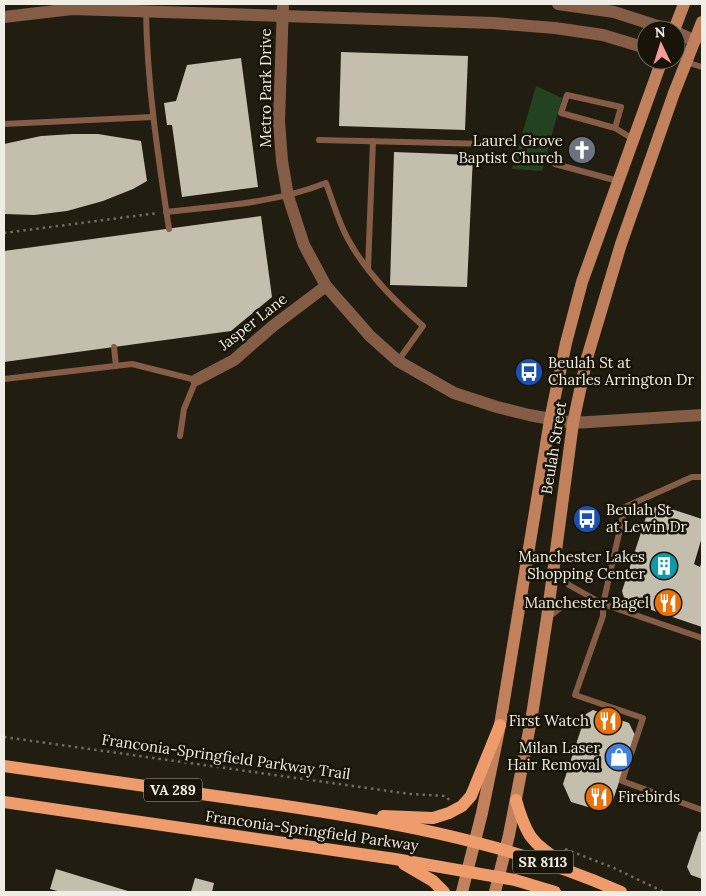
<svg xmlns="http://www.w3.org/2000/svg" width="706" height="896" viewBox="0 0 706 896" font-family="Lora,serif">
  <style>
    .green { fill: #234222 }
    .building { fill: #c4beae }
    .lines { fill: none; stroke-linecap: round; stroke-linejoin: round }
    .path { stroke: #706c62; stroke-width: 2.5; stroke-dasharray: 2.5 4; stroke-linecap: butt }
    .service { stroke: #855d47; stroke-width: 6 }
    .minor { stroke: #855d47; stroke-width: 12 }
    .tertiary { stroke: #855d47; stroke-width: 12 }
    .secondary { stroke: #c1815c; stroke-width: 12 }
    .primary { stroke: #ef9c6d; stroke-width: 12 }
    .labels { text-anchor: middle; stroke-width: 5; stroke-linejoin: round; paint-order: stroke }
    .shield { fill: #181408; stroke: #afaca3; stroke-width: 1 }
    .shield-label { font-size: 14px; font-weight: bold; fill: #f0ede5 }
    .street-label { font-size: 15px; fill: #f0ede5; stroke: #181408 }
    .poi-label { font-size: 15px; fill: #f0ede5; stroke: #181408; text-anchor: end }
  </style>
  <rect width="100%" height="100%" fill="#221d11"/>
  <path class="green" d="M536 86 562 98 542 171 512 169Z"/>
  <g class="building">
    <path d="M341 52 468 56 465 130 339 126Z"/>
    <path d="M241 58 258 187 182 197 172 125H167L164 103 176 101 187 65Z"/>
    <path d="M73 134H98L141 141 147 181 133 189 103 201 67 211 34 215 4 214V144L41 136Z"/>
    <path d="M394 152 473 155 467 287 390 285Z"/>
    <path d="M261 216 272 297 231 331 4 362V251Z"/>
    <path d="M659 505 702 519V537L694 564 700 567 702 560V627L625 601 622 591 648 511Z"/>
    <path d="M593 710 629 723 635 735 612 803 598 810 571 802 563 784 586 714Z"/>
    <path d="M702 831V879L691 875 687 867 699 832Z"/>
    <path d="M56 869 131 892H61L50 889Z"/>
    <path d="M195 878 214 883 212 892H191Z"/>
  </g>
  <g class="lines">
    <g class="path">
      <path d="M4 233 158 213"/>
      <path d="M4 737 410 794 446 796 449 800"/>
      <path d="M565 849 614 868 664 892"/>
    </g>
    <g class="service">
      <path d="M146 11C147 84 158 156 169 229"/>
      <path d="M686 62 702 67"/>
      <path d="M4 124 153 117"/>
      <path d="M615 128 621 107 567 95 561 113 615 128 633 139"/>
      <path d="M319 140 489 144"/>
      <path d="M555 164 618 181"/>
      <path d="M166 212C221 206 275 203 326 183 333 202 339 224 349 241 368 275 395 301 423 326L398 361"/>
      <path d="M368 269 373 141"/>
      <path d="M114 347 116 366"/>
      <path d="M4 379 132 364 196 380 184 409 180 436"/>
      <path d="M702 477H692L625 507 603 604V616L575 695 643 718 622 781 702 810"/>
      <path d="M554 572 569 585 603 604 702 638"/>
      <path d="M549 617 564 605 602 604"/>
    </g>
    <g class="minor">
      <path d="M283 4 279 121 282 161 288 196 304 245 326 286 370 336 398 361 454 393 497 407 529 415 573 423 702 415"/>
      <path d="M196 380 234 360 273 326 326 286"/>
    </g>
    <g class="tertiary">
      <path d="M558 4 614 12 670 30"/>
      <path d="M4 17 72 9 493 23 555 28 603 35 646 48"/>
      <path d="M676 32 695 41"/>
    </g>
    <g class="secondary">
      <path d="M674 30 684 4"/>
      <path d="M462 892 482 813 500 725 550 420 566 343 582 282 662 60"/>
      <path d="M495 892 509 835 532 715 547 618 573 423 587 358 621 244 674 93 702 22"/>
    </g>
    <g class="primary">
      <path d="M4 766C84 777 164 788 244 800 372 818 502 839 621 892"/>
      <path d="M516 800C527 839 532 842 565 865"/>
      <path d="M4 802 395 859 515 880 555 892"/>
      <path d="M383 816 433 818 449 813 462 806 471 796 500 725"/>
      <path d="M404 864 433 881 444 892"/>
    </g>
  </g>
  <defs>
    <symbol id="church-disc" viewBox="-11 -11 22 22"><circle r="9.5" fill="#6b7280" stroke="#181408"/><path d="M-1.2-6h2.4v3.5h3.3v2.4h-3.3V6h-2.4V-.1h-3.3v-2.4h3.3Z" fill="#fff"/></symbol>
    <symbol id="bus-disc" viewBox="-11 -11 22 22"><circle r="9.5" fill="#1a4fb4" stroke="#181408"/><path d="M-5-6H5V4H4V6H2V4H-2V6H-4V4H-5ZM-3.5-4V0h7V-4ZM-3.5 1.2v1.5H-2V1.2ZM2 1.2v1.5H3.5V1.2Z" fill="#fff"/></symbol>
    <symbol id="building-disc" viewBox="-11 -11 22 22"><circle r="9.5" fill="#0f9aa8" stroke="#181408"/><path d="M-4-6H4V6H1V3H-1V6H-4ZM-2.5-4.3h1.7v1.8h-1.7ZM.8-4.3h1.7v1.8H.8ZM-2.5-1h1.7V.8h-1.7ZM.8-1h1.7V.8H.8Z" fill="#fff"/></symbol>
    <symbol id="restaurant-disc" viewBox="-11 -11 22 22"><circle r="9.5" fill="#e8710a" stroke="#181408"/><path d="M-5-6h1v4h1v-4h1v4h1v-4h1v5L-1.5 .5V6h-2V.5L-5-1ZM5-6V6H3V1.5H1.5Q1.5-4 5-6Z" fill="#fff"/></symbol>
    <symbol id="shop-disc" viewBox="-11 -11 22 22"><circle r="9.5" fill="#3f7fe0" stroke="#181408"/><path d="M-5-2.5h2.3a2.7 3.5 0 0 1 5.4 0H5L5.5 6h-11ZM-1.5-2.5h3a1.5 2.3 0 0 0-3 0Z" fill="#fff"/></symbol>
  </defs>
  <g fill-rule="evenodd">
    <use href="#church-disc" x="566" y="134" width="32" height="32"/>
    <use href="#bus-disc" x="513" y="356" width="32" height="32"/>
    <use href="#bus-disc" x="571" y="503" width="32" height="32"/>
    <use href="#building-disc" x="648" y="550" width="32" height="32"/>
    <use href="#restaurant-disc" x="652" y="587" width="32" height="32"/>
    <use href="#restaurant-disc" x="592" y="705" width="32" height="32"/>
    <use href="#shop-disc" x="603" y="741" width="32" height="32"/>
    <use href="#restaurant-disc" x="583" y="781" width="32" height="32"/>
  </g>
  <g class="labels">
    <g class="shield">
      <rect x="144" y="778.5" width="58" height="23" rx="4"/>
      <rect x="513" y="850.5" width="60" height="23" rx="4"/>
    </g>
    <g class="shield-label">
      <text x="173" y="795">VA 289</text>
      <text x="543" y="867">SR 8113</text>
    </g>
    <g class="street-label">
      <text transform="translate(266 88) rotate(-90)" y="5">Metro Park Drive</text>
      <text transform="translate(253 322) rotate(-38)" y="5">Jasper Lane</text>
      <text transform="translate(554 448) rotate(-81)" y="5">Beulah Street</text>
      <text transform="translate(226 757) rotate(8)" y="5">Franconia-Springfield Parkway Trail</text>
      <text transform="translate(312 831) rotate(8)" y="5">Franconia-Springfield Parkway</text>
    </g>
    <g class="poi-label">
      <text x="563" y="146">Laurel Grove<tspan x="563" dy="17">Baptist Church</tspan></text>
      <text x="548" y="368" text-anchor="start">Beulah St at<tspan x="548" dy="17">Charles Arrington Dr</tspan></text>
      <text x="606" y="515" text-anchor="start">Beulah St<tspan x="606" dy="17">at Lewin Dr</tspan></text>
      <text x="645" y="562">Manchester Lakes<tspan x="645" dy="17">Shopping Center</tspan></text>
      <text x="649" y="608">Manchester Bagel</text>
      <text x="589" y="726">First Watch</text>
      <text x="600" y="753">Milan Laser<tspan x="600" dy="17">Hair Removal</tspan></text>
      <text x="618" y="802" text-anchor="start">Firebirds</text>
    </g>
  </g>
  <rect width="706" height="896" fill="none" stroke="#f0ede5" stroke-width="10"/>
  <g transform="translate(661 45) rotate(356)"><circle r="24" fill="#181408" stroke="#6e6b60"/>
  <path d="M0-4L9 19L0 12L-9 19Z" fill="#f59b9b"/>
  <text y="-8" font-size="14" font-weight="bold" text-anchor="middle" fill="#f0ede5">N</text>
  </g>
</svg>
